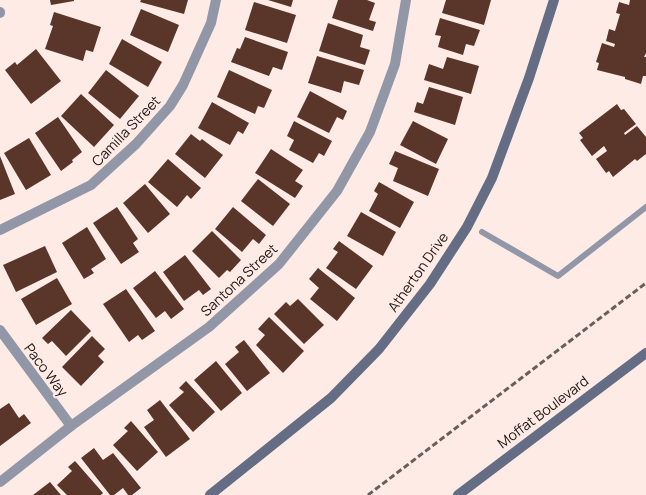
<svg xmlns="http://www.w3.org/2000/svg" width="646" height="495" viewBox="0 0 646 495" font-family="Manrope,sans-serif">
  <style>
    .building { fill: #5a362a }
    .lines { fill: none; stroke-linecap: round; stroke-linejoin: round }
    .lane { stroke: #9297a8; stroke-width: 6 }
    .street { stroke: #9297a8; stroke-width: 10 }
    .secondary { stroke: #656d85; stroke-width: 10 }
    .rail { stroke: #6a5e5a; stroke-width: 3; stroke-dasharray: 6 3; stroke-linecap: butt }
    .labels { text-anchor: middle; stroke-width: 4; stroke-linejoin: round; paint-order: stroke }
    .street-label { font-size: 14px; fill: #1c1411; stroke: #ffebe5 }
  </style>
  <rect width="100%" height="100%" fill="#ffebe5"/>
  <g class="building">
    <path d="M50 0H74V1L51 5Z"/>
    <path d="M141 0H188L184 14 140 2Z"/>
    <path d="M268 0H293L291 7Z"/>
    <path d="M338 0H367L375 3 369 20 376 22 373 31 332 18Z"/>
    <path d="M446 0H491L484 25 442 13Z"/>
    <path d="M630 0H646V53L644 57H646V76H643L641 84 625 79V77L597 70 599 63 596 62 602 43 614 47 615 44 606 41 609 29 615 31 620 14 616 13 619 2 629 5Z"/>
    <path d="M254 2 296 15 287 43 245 30Z"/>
    <path d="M141 9 179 25 168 52 130 35Z"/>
    <path d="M54 12 101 27 93 52 86 50 83 61 45 49 53 26 50 25Z"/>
    <path d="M440 18 480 30 474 46 466 44 463 55 438 47 441 36 435 35Z"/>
    <path d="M328 23 363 35 360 47 370 50 365 65 319 51Z"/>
    <path d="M245 37 288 52 282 70 273 67 269 76 231 62 237 48 240 49Z"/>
    <path d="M122 39 162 62 148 87 109 64Z"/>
    <path d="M36 49 61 81 31 104 5 70 15 62 17 65Z"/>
    <path d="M317 56 364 70 359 85 344 81 341 93 308 83Z"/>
    <path d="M447 57 479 66 471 94 424 80 429 64 443 69Z"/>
    <path d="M106 70 139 96 120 119 88 93Z"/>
    <path d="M229 70 272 90 264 108 258 106 255 114 217 97Z"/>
    <path d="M429 87 463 97 455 125 414 112 417 102 423 104Z"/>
    <path d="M310 91 347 111 343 120 337 117 329 133 297 117Z"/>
    <path d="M81 94 114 125 94 147 61 116Z"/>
    <path d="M212 102 249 123 243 134 238 131 230 145 198 128Z"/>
    <path d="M617 104 621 110 624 109 636 124 624 133 625 135 637 126 646 137V154L637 161 635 159 613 177 609 171 606 173 596 159 607 151 604 146 592 156 580 140 583 138 579 133Z"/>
    <path d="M58 117 82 152 72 160 73 162 61 171 35 133Z"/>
    <path d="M294 121 332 141 324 156 319 153 313 163 289 150 294 140 287 136Z"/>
    <path d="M413 121 448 139 436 164 400 145Z"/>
    <path d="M191 134 200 141 202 139 223 155 205 178 175 154Z"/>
    <path d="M29 138 51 175 26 190 4 153Z"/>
    <path d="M271 149 303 170 295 181 303 186 295 198 255 173Z"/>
    <path d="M395 151 439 169 428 196 393 181 398 168 389 164Z"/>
    <path d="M0 156 15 194 0 200Z"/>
    <path d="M168 159 201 188 191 199 187 195 177 207 148 182Z"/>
    <path d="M258 179 290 204 273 226 241 201Z"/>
    <path d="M379 182 414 202 400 228 369 211 378 194 374 191Z"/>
    <path d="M145 184 170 214 148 233 123 203Z"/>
    <path d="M117 207 138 239 133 243 139 252 121 264 93 223Z"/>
    <path d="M233 207 266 235 259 244 253 239 242 252 215 229Z"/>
    <path d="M361 212 396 232 383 256 347 236Z"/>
    <path d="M87 227 106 259 91 269 94 273 84 279 62 243Z"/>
    <path d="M212 231 241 260 230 272 227 270 219 278 192 251Z"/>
    <path d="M339 241 373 266 356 289 326 268 338 252 333 249Z"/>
    <path d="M45 246 57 272 16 292 3 265Z"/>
    <path d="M185 255 211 289 203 295 199 290 184 301 163 272Z"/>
    <path d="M318 268 355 298 337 321 310 299 319 288 309 279Z"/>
    <path d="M155 271 184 309 171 319 165 311 156 318 133 288Z"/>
    <path d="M57 278 72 304 36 325 21 299Z"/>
    <path d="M126 289 155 331 142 340 138 335 129 342 103 304Z"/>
    <path d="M298 299 324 325 304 344 274 314 286 302 290 306Z"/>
    <path d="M71 310 91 331 66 356 52 341 48 344 42 338Z"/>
    <path d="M269 317 304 351 283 373 256 345 265 335 258 329Z"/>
    <path d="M92 336 105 349 98 356 104 362 81 386 62 367Z"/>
    <path d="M244 340 270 373 247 391 225 364 239 352 235 347Z"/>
    <path d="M216 361 242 393 221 411 194 380Z"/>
    <path d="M186 381 215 412 193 432 169 405 184 392 179 388Z"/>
    <path d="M160 400 190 439 166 457 144 427 154 420 147 410Z"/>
    <path d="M9 403 19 418 24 414 31 423 0 446V409Z"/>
    <path d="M131 421 158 452 137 471 113 445 128 431 124 428Z"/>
    <path d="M94 448 103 460 113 453 141 488 132 495H128L123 488 114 495H110L81 458Z"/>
    <path d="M75 461 103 493 101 495H67L57 485 72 471 68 467Z"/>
    <path d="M50 482 61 495H33Z"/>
  </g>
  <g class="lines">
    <path class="lane" d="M482 232 558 276 646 207"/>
    <g class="street">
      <path d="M0 12V13"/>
      <path d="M0 230 91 185 136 144 170 106 183 85 211 23 216 0"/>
      <path d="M0 330 71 426"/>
      <path d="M0 482 71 426 209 327 279 264 337 191 370 132 395 64 406 0"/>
    </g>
    <g class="secondary">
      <path d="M210 495 331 398 379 349 430 284 467 227 492 178 529 78 554 0"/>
      <path d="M458 495 646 353"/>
    </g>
    <path class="rail" d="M368 495 646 283"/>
  </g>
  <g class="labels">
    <g class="street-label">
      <text transform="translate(126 131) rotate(-46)" y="5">Camilla Street</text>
      <text transform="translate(418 272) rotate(-55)" y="5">Atherton Drive</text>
      <text transform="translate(239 280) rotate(-43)" y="5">Santona Street</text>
      <text transform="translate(46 370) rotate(53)" y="5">Paco Way</text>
      <text transform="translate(543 412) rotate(-37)" y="5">Moffat Boulevard</text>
    </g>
  </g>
</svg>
